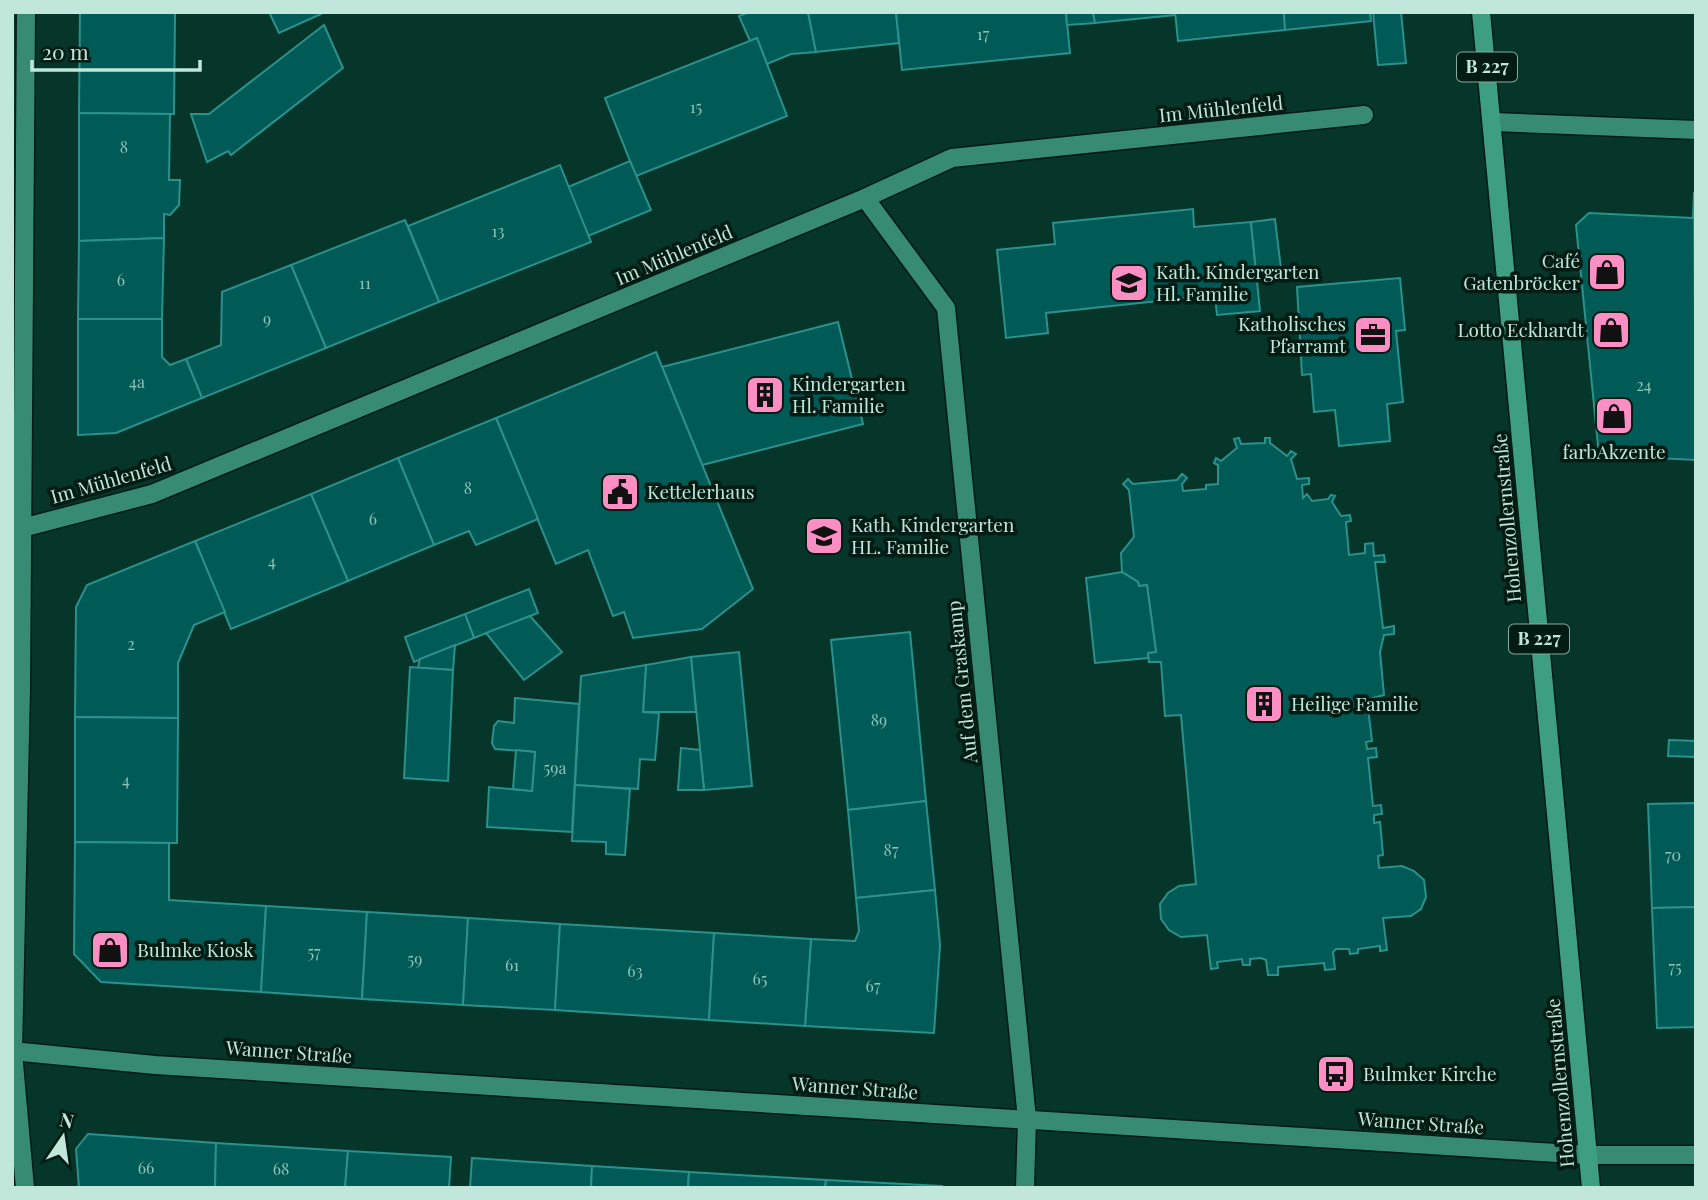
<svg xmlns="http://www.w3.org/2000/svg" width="1708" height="1200" viewBox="0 0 1708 1200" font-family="'Playfair Display',serif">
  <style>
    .building { fill: #005a56; stroke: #2b918d; stroke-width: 2 }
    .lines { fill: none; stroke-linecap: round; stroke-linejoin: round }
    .minor-casing { stroke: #021b13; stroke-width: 21 }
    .primary-casing { stroke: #021b13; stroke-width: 21 }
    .minor { stroke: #368b72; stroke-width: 18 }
    .primary { stroke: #3e9e82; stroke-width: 18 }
    .labels { text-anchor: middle; stroke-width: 7; stroke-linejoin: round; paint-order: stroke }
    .number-label { font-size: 16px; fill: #90c4b8 }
    .shield { fill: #021b13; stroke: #87aa9e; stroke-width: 2 }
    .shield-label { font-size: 18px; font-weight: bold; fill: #c0e7d9 }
    .street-label { font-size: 19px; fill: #c0e7d9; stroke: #021b13 }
    .poi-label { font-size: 19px; fill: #c0e7d9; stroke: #021b13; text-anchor: start }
  </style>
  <rect width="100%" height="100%" fill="#06362a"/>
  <g class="building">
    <path d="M80 12H175L174 114 79 113Z"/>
    <path d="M269 12H320L321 14 279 33Z"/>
    <path d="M750 12H808L816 52 791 54 767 64 757 38 750 41 739 16Z"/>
    <path d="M808 12H896L899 43 816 52Z"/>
    <path d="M896 12H1066L1070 53 902 70Z"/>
    <path d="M1066 12H1093L1095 23 1067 25Z"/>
    <path d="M1093 12H1175V15L1095 23Z"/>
    <path d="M1175 12H1284L1285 30 1178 41Z"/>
    <path d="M1284 12H1370L1371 21 1285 30Z"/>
    <path d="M1373 12H1401L1406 63 1378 65Z"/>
    <path d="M324 25 343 68 231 155 228 151 207 162 191 114H209Z"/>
    <path d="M757 38 787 116 636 176 605 98Z"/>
    <path d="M79 113 170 114 169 180H180L179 205 170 215 164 214V238L79 241Z"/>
    <path d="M630 161 651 210 588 236 568 187Z"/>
    <path d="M560 165 591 242 439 302 408 226Z"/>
    <path d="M1694 192 1696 460 1599 455 1576 225 1589 213 1693 218Z"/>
    <path d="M1193 209 1194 227 1251 222 1260 311 1217 315 1215 295 1046 313 1048 333 1006 338 997 250 1055 244 1053 223Z"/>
    <path d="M1275 219 1281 269 1256 271 1251 222Z"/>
    <path d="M405 220 439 302 326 348 291 265Z"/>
    <path d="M164 238 162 319H78L79 241Z"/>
    <path d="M291 265 326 348 202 398 186 359 221 345 222 292Z"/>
    <path d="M1400 278 1405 330 1396 331 1403 402 1387 404 1390 441 1339 446 1335 410 1314 412 1311 374 1302 375 1297 287Z"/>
    <path d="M78 319H162V357L170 365 186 359 202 398 116 433 78 435Z"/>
    <path d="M838 322 863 424 702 465 662 367Z"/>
    <path d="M656 352 753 589 702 629 633 638 624 612 613 616 588 550 556 564 496 418Z"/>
    <path d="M496 418 538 519 476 545 469 531 434 545 398 458Z"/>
    <path d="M1239 438 1241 444 1265 443V438H1270V443L1287 456 1291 451 1296 454 1291 459 1297 479 1309 478V484L1302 485 1303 498 1307 494 1312 501 1328 499 1331 495 1335 496 1332 502 1341 516 1350 515 1351 521 1346 522 1349 555 1365 553V544L1373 543 1374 556 1384 555 1385 562H1375L1383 628 1394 626V634L1384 635 1380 652 1384 695 1362 701 1363 709 1368 708 1372 741 1366 742 1367 749 1376 748 1377 757 1368 758 1373 806 1381 805 1382 814 1374 815V823L1380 822 1383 855 1378 856 1379 868 1402 866 1414 871 1424 880 1426 897 1421 909 1411 916 1383 918 1387 950 1380 951V946L1358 949V953L1350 954 1349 949H1336L1333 952 1335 969 1325 970 1324 963 1278 967V975H1268L1266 960 1261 958 1250 959V965H1243L1242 959 1217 962 1218 968 1211 969 1207 935 1181 937 1169 930 1161 919 1160 904 1168 893 1179 886 1196 884 1181 715 1165 716 1161 662H1149L1148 653 1156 652 1147 585 1139 586 1138 582 1122 572 1121 553 1134 537 1129 490 1123 484 1128 479 1133 484 1177 480 1182 474 1187 478 1182 484 1183 491 1206 489V485L1218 484V465L1214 463 1216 458 1221 461 1237 448 1234 439Z"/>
    <path d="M398 458 434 545 348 581 311 494Z"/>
    <path d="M311 494 348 581 231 629 195 541Z"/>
    <path d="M195 541 225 612 194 625 178 663V718L75 717 76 607 87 585Z"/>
    <path d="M1122 572 1138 582 1139 586 1147 585 1156 652 1148 653V658L1095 663 1086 578Z"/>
    <path d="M529 589 538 613 474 638 465 614Z"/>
    <path d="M465 614 474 638 414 662 405 637Z"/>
    <path d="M530 616 562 652 524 680 486 633Z"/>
    <path d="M910 632 926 801 848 810 831 640Z"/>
    <path d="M455 645 453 670 418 668 420 659Z"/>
    <path d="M739 652 752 786 704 790 691 657Z"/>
    <path d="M691 657 696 712H643L646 665Z"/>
    <path d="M646 665 643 712 659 713 655 760 640 759 638 789 575 785 581 676Z"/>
    <path d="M410 667 453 670 448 781 404 778Z"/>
    <path d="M515 698 579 704 572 832 487 827 489 787 532 791 535 752 495 749 492 743 494 726 498 721 514 723Z"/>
    <path d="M75 717 178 718 177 843 75 842Z"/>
    <path d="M1669 740 1696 741V757L1668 756Z"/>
    <path d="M681 748 700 750 704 790H678Z"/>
    <path d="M516 750 535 752 532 791 513 789Z"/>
    <path d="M575 785 630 789 625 855 606 854V842L572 841Z"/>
    <path d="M926 801 935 890 856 898 848 810Z"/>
    <path d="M1696 803V907L1652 908 1648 804Z"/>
    <path d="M75 842 169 843V900L266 906 261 992 101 982 74 954Z"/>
    <path d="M935 890 940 945 934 1033 805 1026 811 939 855 941 859 931 856 898Z"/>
    <path d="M266 906 367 912 362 999 261 992Z"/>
    <path d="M1696 907V1027L1657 1028 1652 908Z"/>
    <path d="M367 912 468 918 463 1005 362 999Z"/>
    <path d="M468 918 560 924 555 1010 463 1005Z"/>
    <path d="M560 924 714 933 709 1020 555 1010Z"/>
    <path d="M714 933 811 939 805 1026 709 1020Z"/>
    <path d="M88 1134 216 1143 215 1188H79L76 1149Z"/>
    <path d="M216 1143 348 1151 345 1188H215Z"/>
    <path d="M348 1151 451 1157 449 1188H345Z"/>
    <path d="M472 1158 592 1166 591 1188H470Z"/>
    <path d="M592 1166 689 1172 688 1188H591Z"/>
    <path d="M689 1172 826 1180 825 1188H688Z"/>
    <path d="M826 1180 942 1186 944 1188H825Z"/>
  </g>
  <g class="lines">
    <defs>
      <g id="minor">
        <path d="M1493 122 1696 130"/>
        <path d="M865 198 946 308 1027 1119 1025 1188"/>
        <path d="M22 528 152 494 865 198 952 158 1364 115"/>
        <path d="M12 1051 155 1065 1588 1155H1696"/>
        <path d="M25 1188 13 1052 21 688 26 12"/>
      </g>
      <path id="primary" d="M1481 12 1591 1188"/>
    </defs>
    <use href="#minor" class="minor-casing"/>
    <use href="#primary" class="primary-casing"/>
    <use href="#minor" class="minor"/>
    <use href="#primary" class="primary"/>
  </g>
  <defs>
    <symbol id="shop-square" viewBox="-11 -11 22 22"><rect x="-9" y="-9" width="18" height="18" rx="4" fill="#fb8fc3" stroke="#021b13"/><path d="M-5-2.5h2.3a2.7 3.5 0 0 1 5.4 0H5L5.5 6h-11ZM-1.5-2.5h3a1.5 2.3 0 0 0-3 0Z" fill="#111"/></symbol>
    <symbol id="school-square" viewBox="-11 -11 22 22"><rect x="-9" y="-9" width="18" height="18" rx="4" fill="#fb8fc3" stroke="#021b13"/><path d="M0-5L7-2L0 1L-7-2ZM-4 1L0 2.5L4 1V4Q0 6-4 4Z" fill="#111"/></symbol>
    <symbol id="office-square" viewBox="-11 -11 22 22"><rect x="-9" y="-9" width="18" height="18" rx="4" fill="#fb8fc3" stroke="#021b13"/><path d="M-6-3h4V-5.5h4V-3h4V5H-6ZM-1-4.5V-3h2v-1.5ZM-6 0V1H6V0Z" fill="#111"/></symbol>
    <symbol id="building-square" viewBox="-11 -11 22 22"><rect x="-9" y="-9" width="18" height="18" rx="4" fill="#fb8fc3" stroke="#021b13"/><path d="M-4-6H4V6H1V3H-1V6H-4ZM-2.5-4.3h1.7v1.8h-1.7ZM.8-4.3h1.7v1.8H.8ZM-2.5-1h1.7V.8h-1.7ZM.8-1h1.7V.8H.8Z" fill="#111"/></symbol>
    <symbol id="civic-square" viewBox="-11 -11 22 22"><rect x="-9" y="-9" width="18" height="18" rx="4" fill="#fb8fc3" stroke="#021b13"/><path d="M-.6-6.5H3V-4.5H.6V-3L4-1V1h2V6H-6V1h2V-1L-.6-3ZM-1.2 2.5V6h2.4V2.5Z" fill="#111"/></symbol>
    <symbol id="bus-square" viewBox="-11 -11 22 22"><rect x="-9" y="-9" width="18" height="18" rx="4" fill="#fb8fc3" stroke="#021b13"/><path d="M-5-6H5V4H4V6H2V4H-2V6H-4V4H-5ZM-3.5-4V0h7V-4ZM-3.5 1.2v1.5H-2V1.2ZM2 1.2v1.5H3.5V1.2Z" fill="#111"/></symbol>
  </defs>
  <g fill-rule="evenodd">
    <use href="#shop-square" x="1585" y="250" width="44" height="44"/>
    <use href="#school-square" x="1107" y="261" width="44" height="44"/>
    <use href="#shop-square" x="1589" y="308" width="44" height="44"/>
    <use href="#office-square" x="1351" y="313" width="44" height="44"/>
    <use href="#building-square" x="743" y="373" width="44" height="44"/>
    <use href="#shop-square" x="1592" y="394" width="44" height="44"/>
    <use href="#civic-square" x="598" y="470" width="44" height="44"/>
    <use href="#school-square" x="802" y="514" width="44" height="44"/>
    <use href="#building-square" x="1242" y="682" width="44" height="44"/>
    <use href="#shop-square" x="88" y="928" width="44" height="44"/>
    <use href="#bus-square" x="1314" y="1052" width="44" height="44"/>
  </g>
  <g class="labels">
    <g class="number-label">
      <text x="983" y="40">17</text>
      <text x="696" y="113">15</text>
      <text x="124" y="153">8</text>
      <text x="498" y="237">13</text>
      <text x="121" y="286">6</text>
      <text x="365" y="289">11</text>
      <text x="267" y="325">9</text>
      <text x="137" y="388">4a</text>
      <text x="1644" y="391">24</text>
      <text x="468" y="494">8</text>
      <text x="373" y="525">6</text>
      <text x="272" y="567">4</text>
      <text x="131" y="650">2</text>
      <text x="879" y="726">89</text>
      <text x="555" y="774">59a</text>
      <text x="126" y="786">4</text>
      <text x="891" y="856">87</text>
      <text x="1673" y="861">70</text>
      <text x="314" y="958">57</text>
      <text x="415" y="965">59</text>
      <text x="512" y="971">61</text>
      <text x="1675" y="973">75</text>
      <text x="635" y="977">63</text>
      <text x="760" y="985">65</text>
      <text x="873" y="992">67</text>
      <text x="146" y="1174">66</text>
      <text x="281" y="1175">68</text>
    </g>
    <g class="shield">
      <rect x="1457" y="52.5" width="60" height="29" rx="5"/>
      <rect x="1509" y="624.5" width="60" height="29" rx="5"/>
    </g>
    <g class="shield-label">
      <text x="1487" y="73">B 227</text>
      <text x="1539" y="645">B 227</text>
    </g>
    <g class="street-label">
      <text transform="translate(1221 109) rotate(-6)" y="7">Im Mühlenfeld</text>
      <text transform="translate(674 255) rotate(-23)" y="7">Im Mühlenfeld</text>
      <text transform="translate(111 480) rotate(-16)" y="7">Im Mühlenfeld</text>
      <text transform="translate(1507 518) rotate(-95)" y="7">Hohenzollernstraße</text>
      <text transform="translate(962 682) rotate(-96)" y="7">Auf dem Graskamp</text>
      <text transform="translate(289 1052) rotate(4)" y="7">Wanner Straße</text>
      <text transform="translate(1560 1083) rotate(-95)" y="7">Hohenzollernstraße</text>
      <text transform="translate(855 1088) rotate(4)" y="7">Wanner Straße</text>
      <text transform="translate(1421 1123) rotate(4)" y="7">Wanner Straße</text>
    </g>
    <g class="poi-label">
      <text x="1580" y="268" text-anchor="end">Café<tspan x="1580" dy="22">Gatenbröcker</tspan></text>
      <text x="1156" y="279">Kath. Kindergarten<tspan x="1156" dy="22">Hl. Familie</tspan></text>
      <text x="1346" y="331" text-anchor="end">Katholisches<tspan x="1346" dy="22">Pfarramt</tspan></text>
      <text x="1584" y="337" text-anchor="end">Lotto Eckhardt</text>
      <text x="792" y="391">Kindergarten<tspan x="792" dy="22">Hl. Familie</tspan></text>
      <text x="1614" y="459" text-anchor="middle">farbAkzente</text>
      <text x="647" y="499">Kettelerhaus</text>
      <text x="851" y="532">Kath. Kindergarten<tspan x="851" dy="22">HL. Familie</tspan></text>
      <text x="1291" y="711">Heilige Familie</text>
      <text x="137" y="957">Bulmke Kiosk</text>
      <text x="1363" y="1081">Bulmker Kirche</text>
    </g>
  </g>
  <rect width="1708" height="1200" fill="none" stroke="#c0e7d9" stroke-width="28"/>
  <g transform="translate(63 1137) rotate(13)" stroke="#021b13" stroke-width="5" paint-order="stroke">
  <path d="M0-5L12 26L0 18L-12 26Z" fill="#c0e7d9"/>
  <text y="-10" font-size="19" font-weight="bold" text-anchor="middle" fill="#c0e7d9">N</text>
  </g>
  <path d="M32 60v10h168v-10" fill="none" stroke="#c0e7d9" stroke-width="3.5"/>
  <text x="42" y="60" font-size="21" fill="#c0e7d9" stroke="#021b13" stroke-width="5" paint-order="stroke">20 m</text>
</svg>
